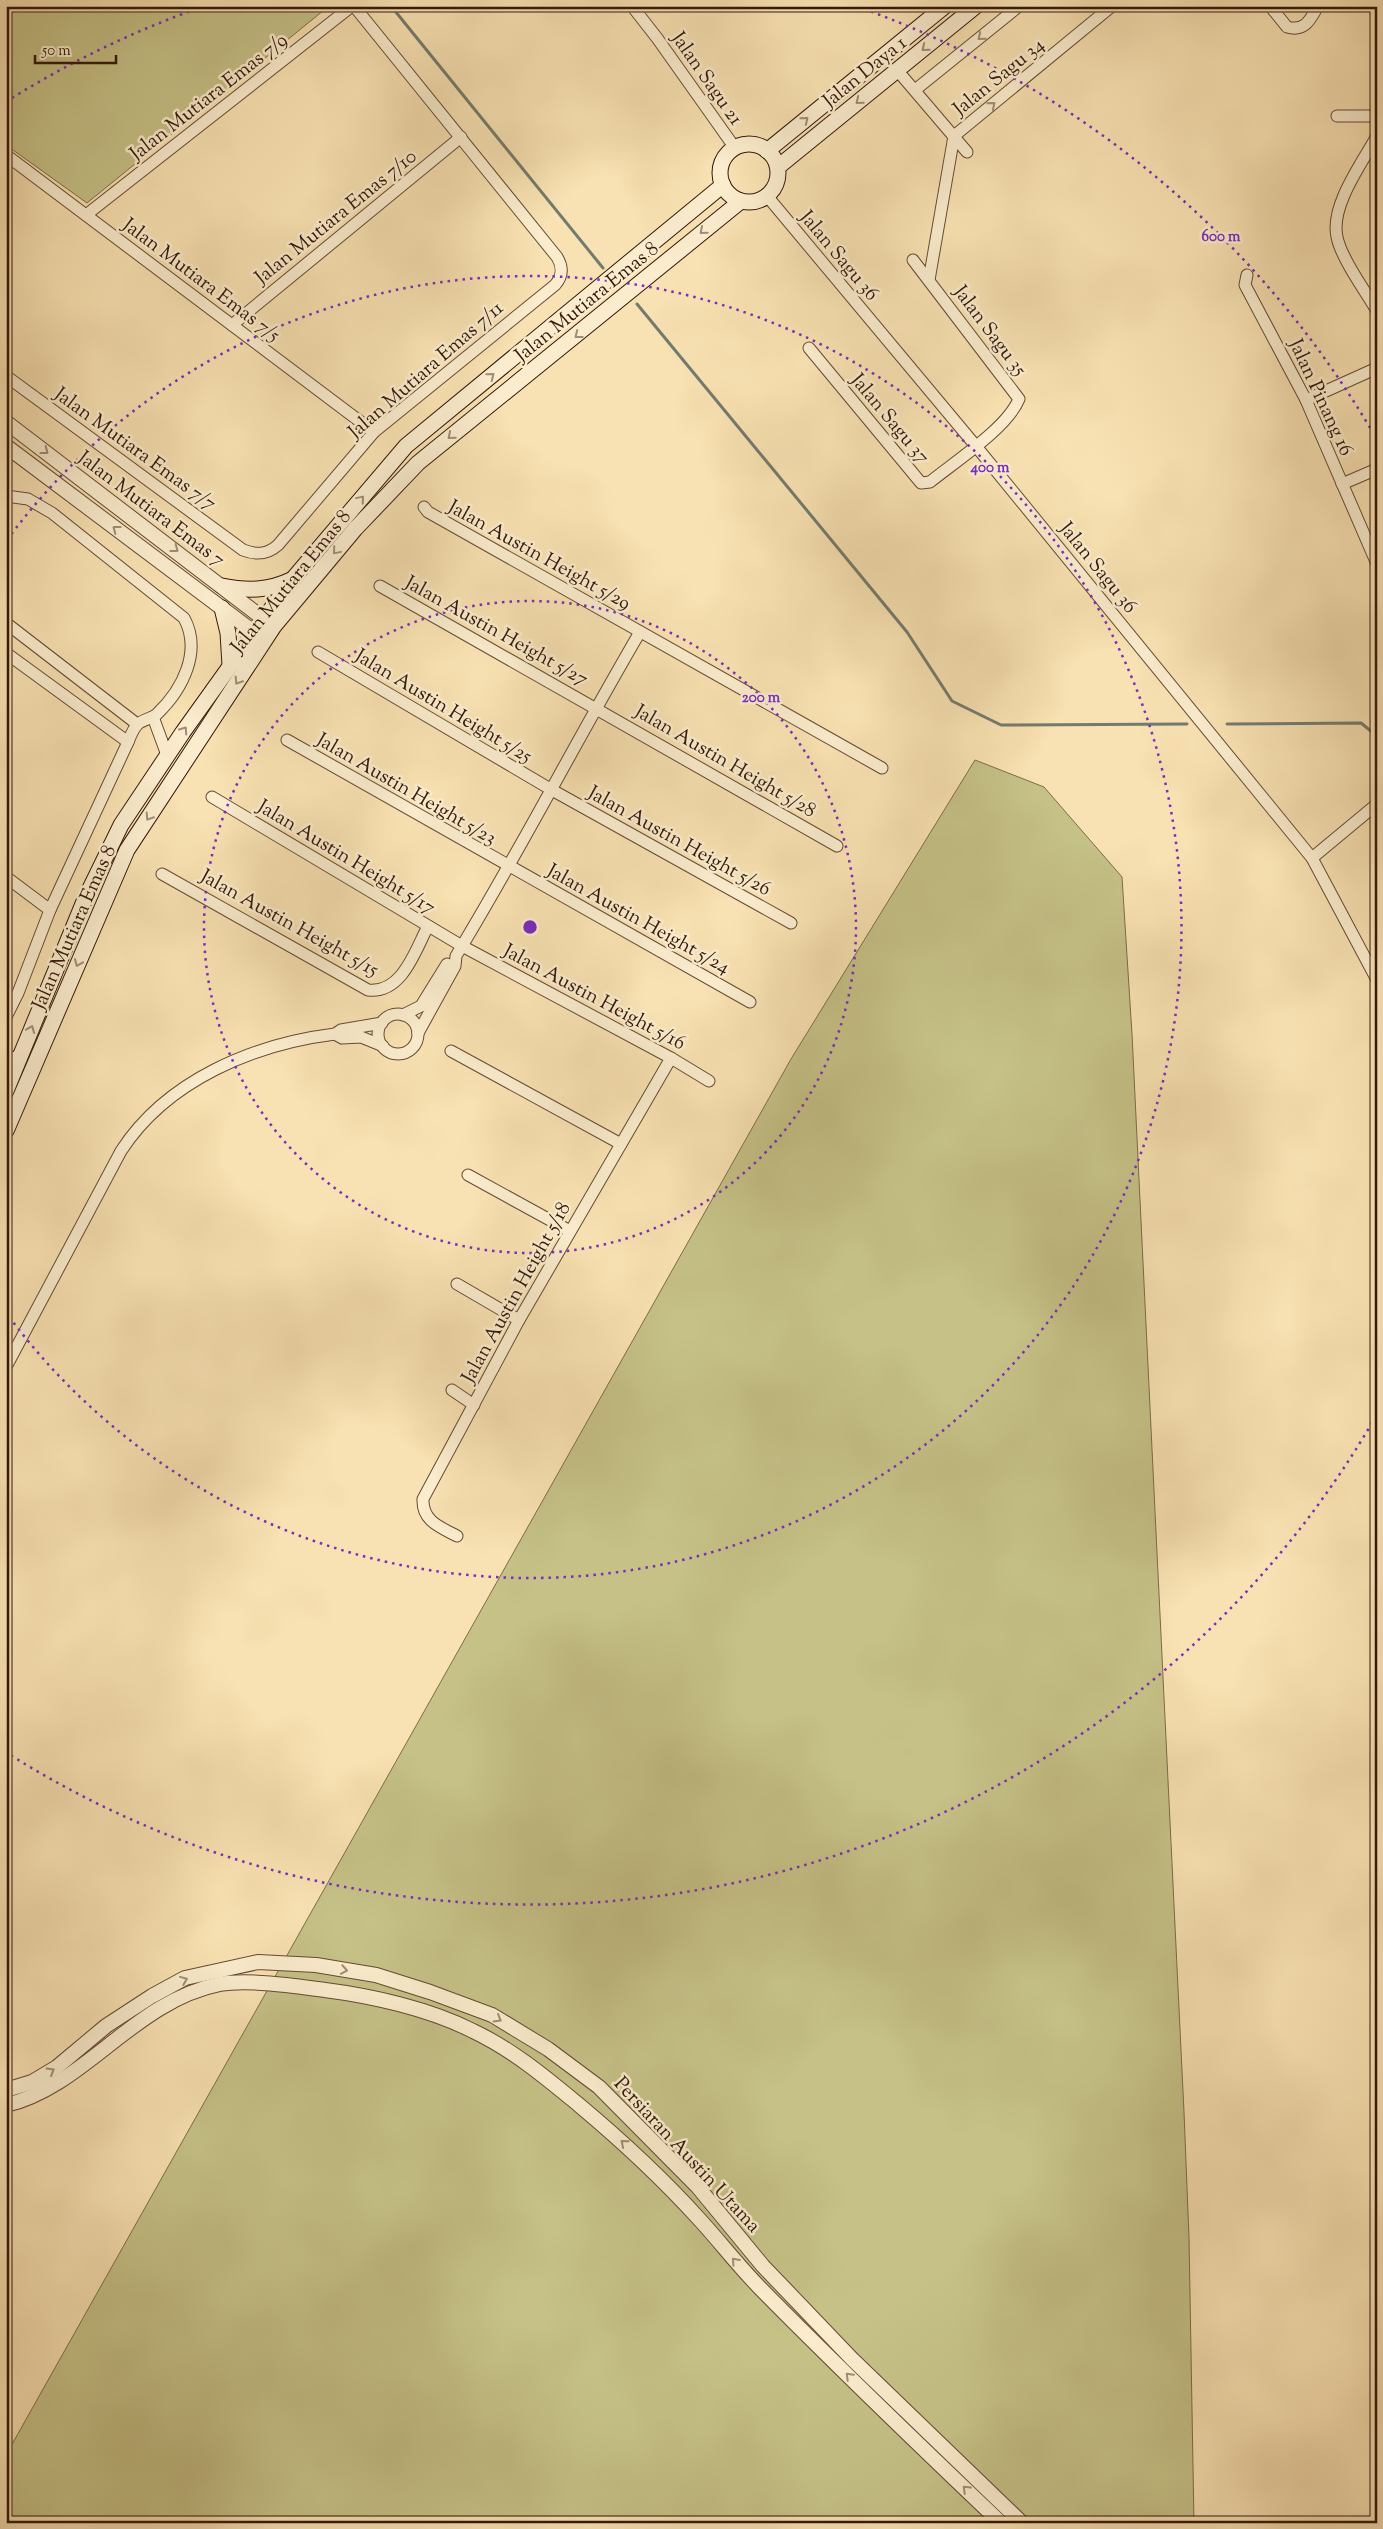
<svg xmlns="http://www.w3.org/2000/svg" width="1383" height="2529" viewBox="0 0 1383 2529" font-family="'Sorts Mill Goudy',serif">
  <style>
    .green { fill: #c5c187; stroke: #7c6c48 }
    .lines { fill: none; stroke-linecap: round; stroke-linejoin: round }
    .stream { stroke: #737b6e; stroke-width: 3 }
    .minor-casing { stroke: #644a34; stroke-width: 13 }
    .tertiary-casing { stroke: #644a34; stroke-width: 16 }
    .secondary-casing { stroke: #33180a; stroke-width: 17 }
    .minor { stroke: #faeccd; stroke-width: 11 }
    .tertiary { stroke: #faeccd; stroke-width: 14 }
    .secondary { stroke: #faeccd; stroke-width: 15 }
    .oneway { stroke: #a08d75 }
    .ring { fill: none; stroke: #7b2cbf; stroke-width: 2.5; stroke-dasharray: 2.5 5 }
    .labels { text-anchor: middle; stroke-width: 5; stroke-linejoin: round; paint-order: stroke }
    .street-label { font-size: 20px; fill: #33180a; stroke: #faeccd }
    .centre { fill: #7b2cbf; stroke: #faeccd; stroke-width: 2.5 }
    .ring-label { font-size: 15px; text-anchor: middle; font-weight: bold; fill: #7b2cbf; stroke: #faeccd; stroke-width: 5; stroke-linejoin: round; paint-order: stroke }
  </style>
  <rect width="100%" height="100%" fill="#f8e1b2"/>
  <filter id="stains"><feTurbulence type="fractalNoise" baseFrequency=".004" numOctaves="4"/><feColorMatrix values="0 0 0 0 .2 0 0 0 0 .09 0 0 0 0 .02 0 0 0 .5 -.17"/></filter>
  <radialGradient id="worn" r=".72"><stop offset=".6" stop-color="#630" stop-opacity="0"/><stop offset="1" stop-color="#630" stop-opacity=".3"/></radialGradient>
  <g class="green">
    <path d="M6 6H329L87 203 6 145Z"/>
    <path d="M975 760 1044 787 1122 877 1132 1034 1184 2112 1189 2238 1194 2523H6V2455L791 1059Z"/>
  </g>
  <g class="lines">
    <g class="stream">
      <path d="M391 6 603 268"/>
      <path d="M637 304 907 632 952 701 1001 725 1187 724"/>
      <path d="M1227 724 1361 723 1377 736"/>
    </g>
    <defs>
      <g id="minor">
        <path d="M632 6 657 38 735 148"/>
        <path d="M1270 6 1287 27C1305 32 1310 20 1318 6"/>
        <path d="M897 70 967 152"/>
        <path d="M915 90 1019 6"/>
        <path d="M1337 116H1377"/>
        <path d="M1377 136C1362 163 1330 206 1337 237 1341 258 1366 292 1377 311"/>
        <path d="M6 155 374 432"/>
        <path d="M767 196 975 445 1312 858 1377 980"/>
        <path d="M86 215 352 6"/>
        <path d="M1247 275 1245 285 1306 400 1377 564"/>
        <path d="M929 280 954 136 1112 6"/>
        <path d="M232 325 461 137"/>
        <path d="M809 348 921 483 930 482C956 461 1007 428 1019 399L913 260"/>
        <path d="M6 376 243 550C256 555 267 555 278 545L374 432 555 285C563 276 563 267 557 257L354 6"/>
        <path d="M1306 400 1377 368"/>
        <path d="M1342 484 1377 469"/>
        <path d="M6 496 28 499 52 513 184 618C202 651 183 689 157 714 151 719 141 720 137 725 133 729 130 737 128 742L50 910 18 993 6 1017"/>
        <path d="M424 507 428 512 882 768"/>
        <path d="M380 586 837 846"/>
        <path d="M6 623 137 724"/>
        <path d="M318 652 552 790 791 923"/>
        <path d="M6 653 128 742"/>
        <path d="M153 717 167 755"/>
        <path d="M287 740 750 1002"/>
        <path d="M212 797 462 946 671 1058 709 1081"/>
        <path d="M1312 858 1377 804"/>
        <path d="M162 874 368 990C402 994 415 951 428 926"/>
        <path d="M6 877 50 910"/>
        <circle cx="398" cy="1034" r="20"/>
        <path d="M403 1015 421 1006 447 964"/>
        <path d="M418 1033 455 966 456 956 462 946C524 843 579 736 640 632"/>
        <path d="M335 1034 342 1038 361 1037 383 1046"/>
        <path d="M451 1051 621 1144"/>
        <path d="M6 1062 21 1054"/>
        <path d="M468 1175 570 1231"/>
        <path d="M457 1284 519 1320"/>
        <path d="M6 1367 121 1151C167 1080 254 1044 335 1034L341 1030 382 1023"/>
        <path d="M452 1390 474 1405"/>
        <path d="M457 1536C440 1527 422 1521 423 1499L519 1320 671 1058"/>
      </g>
      <g id="tertiary">
        <path d="M6 422 273 626"/>
        <path d="M6 446 263 639"/>
        <path d="M6 2090 32 2082 57 2067 106 2026 152 1996 185 1978 258 1962 316 1965 376 1975 430 1992 492 2015 548 2049 599 2087 697 2186 763 2266 852 2359 1022 2523"/>
        <path d="M6 2105C84 2087 134 2001 220 1984 248 1979 296 1986 325 1990 372 1996 430 2009 473 2031 513 2050 545 2077 579 2105 622 2141 663 2179 700 2220 721 2243 740 2268 762 2290 840 2369 920 2446 1001 2523"/>
      </g>
      <g id="secondary">
        <circle cx="749" cy="173" r="29"/>
        <path d="M767 151 945 6"/>
        <path d="M778 167 976 6"/>
        <path d="M222 586C247 591 268 591 291 580"/>
        <path d="M222 608 228 633 230 665"/>
        <path d="M6 1091 85 899 121 825 183 732 292 580 406 446 723 185"/>
        <path d="M6 1131 127 850 274 626 355 529 418 463 741 201"/>
      </g>
    </defs>
    <use href="#minor" class="minor-casing"/>
    <use href="#tertiary" class="tertiary-casing"/>
    <use href="#secondary" class="secondary-casing"/>
    <use href="#minor" class="minor"/>
    <use href="#tertiary" class="tertiary"/>
    <use href="#secondary" class="secondary"/>
  </g>
  <defs><path id="oneway-chevron" d="M-2-3.5L2.5 0L-2 3.5" fill="none" stroke-width="1.6" stroke-linecap="round" stroke-linejoin="round" transform="scale(1.25)"/></defs>
  <g class="oneway">
    <use href="#oneway-chevron" transform="translate(981 37) rotate(141)"/>
    <use href="#oneway-chevron" transform="translate(925 48) rotate(141)"/>
    <use href="#oneway-chevron" transform="translate(859 101) rotate(141)"/>
    <use href="#oneway-chevron" transform="translate(992 105) rotate(-39)"/>
    <use href="#oneway-chevron" transform="translate(805 120) rotate(-39)"/>
    <use href="#oneway-chevron" transform="translate(703 231) rotate(140)"/>
    <use href="#oneway-chevron" transform="translate(578 335) rotate(142)"/>
    <use href="#oneway-chevron" transform="translate(491 376) rotate(-39)"/>
    <use href="#oneway-chevron" transform="translate(451 436) rotate(140)"/>
    <use href="#oneway-chevron" transform="translate(45 451) rotate(37)"/>
    <use href="#oneway-chevron" transform="translate(361 499) rotate(-50)"/>
    <use href="#oneway-chevron" transform="translate(116 529) rotate(-143)"/>
    <use href="#oneway-chevron" transform="translate(175 549) rotate(37)"/>
    <use href="#oneway-chevron" transform="translate(336 551) rotate(130)"/>
    <use href="#oneway-chevron" transform="translate(238 681) rotate(123)"/>
    <use href="#oneway-chevron" transform="translate(184 730) rotate(-55)"/>
    <use href="#oneway-chevron" transform="translate(149 817) rotate(123)"/>
    <use href="#oneway-chevron" transform="translate(78 963) rotate(113)"/>
    <use href="#oneway-chevron" transform="translate(31 1029) rotate(-68)"/>
    <use href="#oneway-chevron" transform="translate(344 1970) rotate(10)"/>
    <use href="#oneway-chevron" transform="translate(184 1980) rotate(-22)"/>
    <use href="#oneway-chevron" transform="translate(498 2019) rotate(30)"/>
    <use href="#oneway-chevron" transform="translate(51 2071) rotate(-31)"/>
    <use href="#oneway-chevron" transform="translate(624 2143) rotate(-140)"/>
    <use href="#oneway-chevron" transform="translate(735 2261) rotate(-132)"/>
    <use href="#oneway-chevron" transform="translate(849 2376) rotate(-135)"/>
    <use href="#oneway-chevron" transform="translate(966 2489) rotate(-136)"/>
  </g>
  <g class="ring">
    <circle cx="530" cy="927" r="326"/>
    <path d="M7 540A651 651 0 1 1 7 1314"/>
    <path d="M1376 1416A977 977 0 0 1 12 1756M12 98A977 977 0 0 1 196 9M864 9A977 977 0 0 1 1376 438"/>
  </g>
  <g class="labels">
    <g class="street-label">
      <text transform="translate(864 71) rotate(-39)" y="7">Jalan Daya 1</text>
      <text transform="translate(998 76) rotate(-39)" y="7">Jalan Sagu 34</text>
      <text transform="translate(708 78) rotate(55)" y="7">Jalan Sagu 21</text>
      <text transform="translate(208 96) rotate(-38)" y="7">Jalan Mutiara Emas 7/9</text>
      <text transform="translate(335 216) rotate(-39)" y="7">Jalan Mutiara Emas 7/10</text>
      <text transform="translate(840 255) rotate(50)" y="7">Jalan Sagu 36</text>
      <text transform="translate(202 279) rotate(37)" y="7">Jalan Mutiara Emas 7/5</text>
      <text transform="translate(586 301) rotate(-39)" y="7">Jalan Mutiara Emas 8</text>
      <text transform="translate(991 330) rotate(53)" y="7">Jalan Sagu 35</text>
      <text transform="translate(425 369) rotate(-41)" y="7">Jalan Mutiara Emas 7/11</text>
      <text transform="translate(1322 397) rotate(65)" y="7">Jalan Pinang 16</text>
      <text transform="translate(891 418) rotate(50)" y="7">Jalan Sagu 37</text>
      <text transform="translate(136 448) rotate(36)" y="7">Jalan Mutiara Emas 7/7</text>
      <text transform="translate(152 508) rotate(37)" y="7">Jalan Mutiara Emas 7</text>
      <text transform="translate(540 554) rotate(29)" y="7">Jalan Austin Height 5/29</text>
      <text transform="translate(1099 567) rotate(51)" y="7">Jalan Sagu 36</text>
      <text transform="translate(290 581) rotate(-51)" y="7">Jalan Mutiara Emas 8</text>
      <text transform="translate(497 630) rotate(29)" y="7">Jalan Austin Height 5/27</text>
      <text transform="translate(444 705) rotate(31)" y="7">Jalan Austin Height 5/25</text>
      <text transform="translate(726 760) rotate(30)" y="7">Jalan Austin Height 5/28</text>
      <text transform="translate(407 788) rotate(30)" y="7">Jalan Austin Height 5/23</text>
      <text transform="translate(680 840) rotate(29)" y="7">Jalan Austin Height 5/26</text>
      <text transform="translate(347 856) rotate(31)" y="7">Jalan Austin Height 5/17</text>
      <text transform="translate(639 918) rotate(29)" y="7">Jalan Austin Height 5/24</text>
      <text transform="translate(290 922) rotate(29)" y="7">Jalan Austin Height 5/15</text>
      <text transform="translate(73 927) rotate(-66)" y="7">Jalan Mutiara Emas 8</text>
      <text transform="translate(595 996) rotate(28)" y="7">Jalan Austin Height 5/16</text>
      <text transform="translate(515 1292) rotate(-61)" y="7">Jalan Austin Height 5/18</text>
      <text transform="translate(688 2154) rotate(47)" y="7">Persiaran Austin Utama</text>
    </g>
  </g>
  <circle cx="530" cy="927" r="8" class="centre"/>
  <g class="ring-label">
    <text x="1221" y="241">600 m</text>
    <text x="990" y="472">400 m</text>
    <text x="761" y="702">200 m</text>
  </g>
  <rect width="1383" height="2529" fill="none" stroke="#f8e1b2" stroke-width="25"/>
  <rect x="8" y="8" width="1368" height="2514" fill="none" stroke="#33180a" stroke-width="2.5"/>
  <rect x="12" y="12" width="1358" height="2504" fill="none" stroke="#33180a"/>
  <path d="M35 55v8h81v-8" fill="none" stroke="#33180a" stroke-width="2.5"/>
  <text x="42" y="55" font-size="15" fill="#33180a" stroke="#faeccd" stroke-width="4" paint-order="stroke">50 m</text>
  <rect width="100%" height="100%" filter="url(#stains)"/>
  <rect width="100%" height="100%" fill="url(#worn)"/>
</svg>
